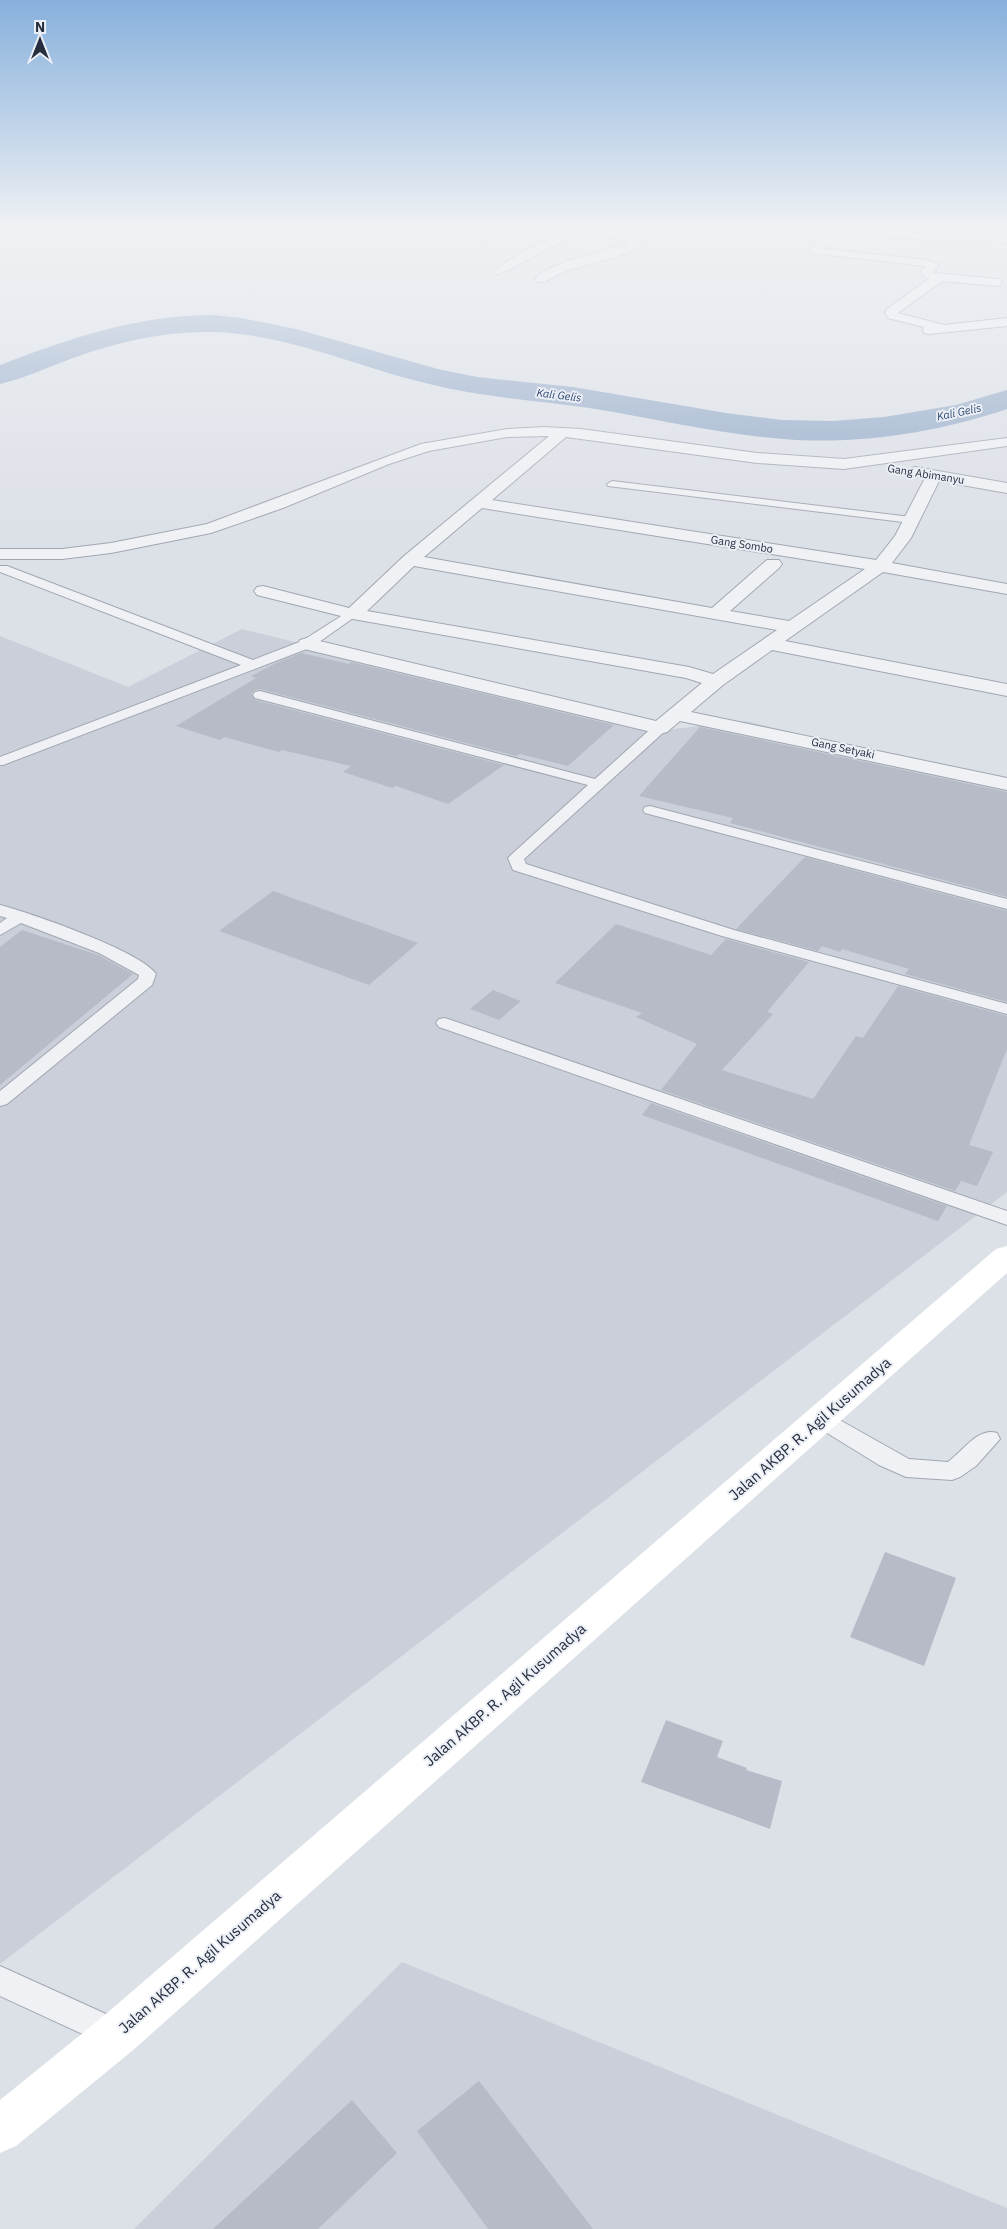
<svg xmlns="http://www.w3.org/2000/svg" width="1007" height="2229" viewBox="0 0 1007 2229" font-family="'IBM Plex Sans',sans-serif">
  <style>
    .built { fill: #cacfd9 }
    .lines { fill: none; stroke-linecap: round; stroke-linejoin: round }
    .river { fill: #95abc9; fill-rule: evenodd }
    .building { fill: #b6bbc7 }
    .lane-casing { stroke: #a1a7b1; stroke-width: 2 }
    .street-casing { stroke: #a1a7b1; stroke-width: 2 }
    .lane { fill: #eff1f5; fill-rule: evenodd }
    .street { fill: #eff1f5; fill-rule: evenodd }
    .secondary { fill: #fff; fill-rule: evenodd }
    .labels { text-anchor: middle; stroke-width: 4; stroke-linejoin: round; paint-order: stroke }
    .far-water-label { font-size: 11px; font-style: italic; fill: #2e4873; stroke: #ebeff5 }
    .far-street-label { font-size: 11px; fill: #252d3e; stroke: #ebeff5 }
    .near-street-label { font-size: 15px; fill: #252d3e; stroke: #ebeff5 }
  </style>
  <rect width="100%" height="100%" fill="#dce0e7"/>
  <g class="built">
    <path d="M242 629 656 731 746 721 1007 786V1192L0 1964V636L128 687Z"/>
    <path d="M402 1962 1007 2208V2229H134Z"/>
  </g>
  <g class="lines">
    <path class="river" d="M214 315 241 318 296 329 438 369 477 377 573 387 726 413 782 420 833 421 884 417 956 405 1007 390V409C936 433 858 445 783 439 717 434 653 418 589 408 534 400 479 397 425 383 356 366 286 334 214 332 165 331 120 341 73 358 49 367 25 378 0 384V365C71 338 137 315 214 315Z"/>
  </g>
  <g class="building">
    <path d="M301 653 349 664 351 662 614 725 568 766 520 754 516 756 260 689 255 690 251 694 255 700 504 765 448 804 396 786 392 788 343 772 351 766 282 750 279 752 224 737 220 740 176 726 256 678 251 676 276 663Z"/>
    <path d="M700 727 1007 792V897L730 823 733 818 639 796Z"/>
    <path d="M805 857 1007 911V1002L905 974 909 969 842 949 840 952 822 946 818 951 736 929Z"/>
    <path d="M273 891 418 943 369 985 219 931Z"/>
    <path d="M616 924 711 955 726 939 809 962 767 1012 773 1014 722 1070 813 1099 856 1036 863 1038 898 986 1007 1016V1049L969 1145 993 1152 977 1186 961 1181 955 1191 661 1090 697 1044 636 1017 642 1013 555 983Z"/>
    <path d="M22 930 98 955 133 974 0 1085V947Z"/>
    <path d="M493 990 521 1001 499 1020 470 1009Z"/>
    <path d="M651 1103 947 1206 938 1221 642 1115Z"/>
    <path d="M885 1552 956 1578 924 1666 850 1637Z"/>
    <path d="M666 1720 723 1741 717 1757 747 1768 746 1770 782 1781 770 1829 641 1782Z"/>
    <path d="M479 2081 593 2229H488L417 2131Z"/>
    <path d="M352 2100 397 2153 318 2229H213Z"/>
  </g>
  <g class="lines">
    <defs>
      <g id="lane">
        <path d="M612 481 911 517 917 520 911 523 608 486 607 484Z"/>
        <path d="M0 566H7L253 660 302 641 349 611 353 610 359 614 312 647 3 765H0V757L241 665 0 572Z"/>
        <path d="M260 691 595 779 655 725H665L667 728 665 731 524 859 526 864 734 930 1007 1004V1014L722 936 513 870 508 858 511 855 588 785 255 698 253 695 255 692Z"/>
        <path d="M650 806 1007 899V909L645 813 643 810 645 807Z"/>
        <path d="M0 905C30 913 141 951 156 974L152 985 7 1104 0 1106V1091L138 979 139 975 99 953 21 923 0 935V923L7 918 0 916Z"/>
        <path d="M445 1018 1007 1211V1225L439 1027 436 1023 439 1019Z"/>
        <path d="M822 1410 909 1459 948 1462C963 1451 978 1427 997 1433L1000 1439 976 1466 960 1477 952 1480 906 1477 879 1465 814 1425 811 1419 814 1413Z"/>
        <path d="M0 1966 126 2023 130 2034 126 2045 115 2049 0 1996Z"/>
      </g>
      <g id="street">
        <path d="M356 227H421L408 233 361 230Z"/>
        <path d="M499 227H514L489 240H481L479 238Z"/>
        <path d="M574 227C588 227 633 231 644 242 629 258 584 263 562 273 554 276 546 284 537 282L535 279C550 261 605 253 629 242 620 239 587 232 579 234 561 238 506 276 495 274L493 271 517 255Z"/>
        <path d="M821 227H862L943 236 974 234 1007 237V243L974 240 943 242 845 232 824 249 927 260 939 265 933 273 1000 279 1002 282 1000 285 996 286 942 281 898 313 944 325 1007 318V326L929 334 924 333 923 330 924 327 888 318 885 312 887 309 929 279 920 273 925 266 810 253V249L833 231Z"/>
        <path d="M544 427 581 429 757 453 844 459 1007 438V446L844 469 757 463 566 437 492 500 876 560 895 536 925 478 910 475 907 472 910 469 915 467 1007 483V493L939 481 911 538 892 563 1007 584V594L883 572 785 641 1007 684V696L772 650 723 685 691 712 1007 778V790L680 721 667 732 660 734 300 648 298 644 300 640 307 638 656 721 702 683 686 678 353 619 257 595 254 591 257 587 263 586 349 608 404 556 549 436 507 437 429 451 389 464 283 508 211 533 111 553 62 559H0V549H62L111 543 207 524 421 444 507 429ZM482 508 865 569 789 621 730 611 779 568 782 564 779 560H767L712 608 424 557ZM414 566 777 630 713 674 689 667 367 611Z"/>
      </g>
    </defs>
    <use href="#lane" class="lane-casing"/>
    <use href="#street" class="street-casing"/>
    <use href="#lane" class="lane"/>
    <use href="#street" class="street"/>
    <path class="secondary" d="M1007 1246V1273L132 2051 16 2146 0 2153V2100L100 2019 996 1249Z"/>
  </g>
  <linearGradient id="sky" x2="0" y2="1"><stop stop-color="#87b0dc"/><stop offset="0.42" stop-color="#eff1f4"/><stop offset="1" stop-color="#eff1f4" stop-opacity="0"/></linearGradient>
  <rect width="1007" height="539" fill="url(#sky)"/>
  <g class="labels">
    <g class="far-water-label">
      <text transform="translate(559 395) rotate(7)" y="4">Kali Gelis</text>
      <text transform="translate(959 412) rotate(-12)" y="4">Kali Gelis</text>
    </g>
    <g class="far-street-label">
      <text transform="translate(926 474) rotate(9)" y="4">Gang Abimanyu</text>
      <text transform="translate(742 544) rotate(9)" y="4">Gang Sombo</text>
      <text transform="translate(843 748) rotate(12)" y="4">Gang Setyaki</text>
    </g>
    <g class="near-street-label">
      <text transform="translate(810 1429) rotate(-41)" y="5">Jalan AKBP. R. Agil Kusumadya</text>
      <text transform="translate(505 1695) rotate(-41)" y="5">Jalan AKBP. R. Agil Kusumadya</text>
      <text transform="translate(200 1962) rotate(-41)" y="5">Jalan AKBP. R. Agil Kusumadya</text>
    </g>
  </g>
  <g transform="translate(40 40)" stroke="#ebeff5" stroke-width="4" paint-order="stroke">
  <path d="M0-4L9 19L0 12L-9 19Z" fill="#252d3e"/>
  <text y="-8" font-size="14" font-weight="bold" text-anchor="middle" fill="#252d3e">N</text>
  </g>
</svg>
